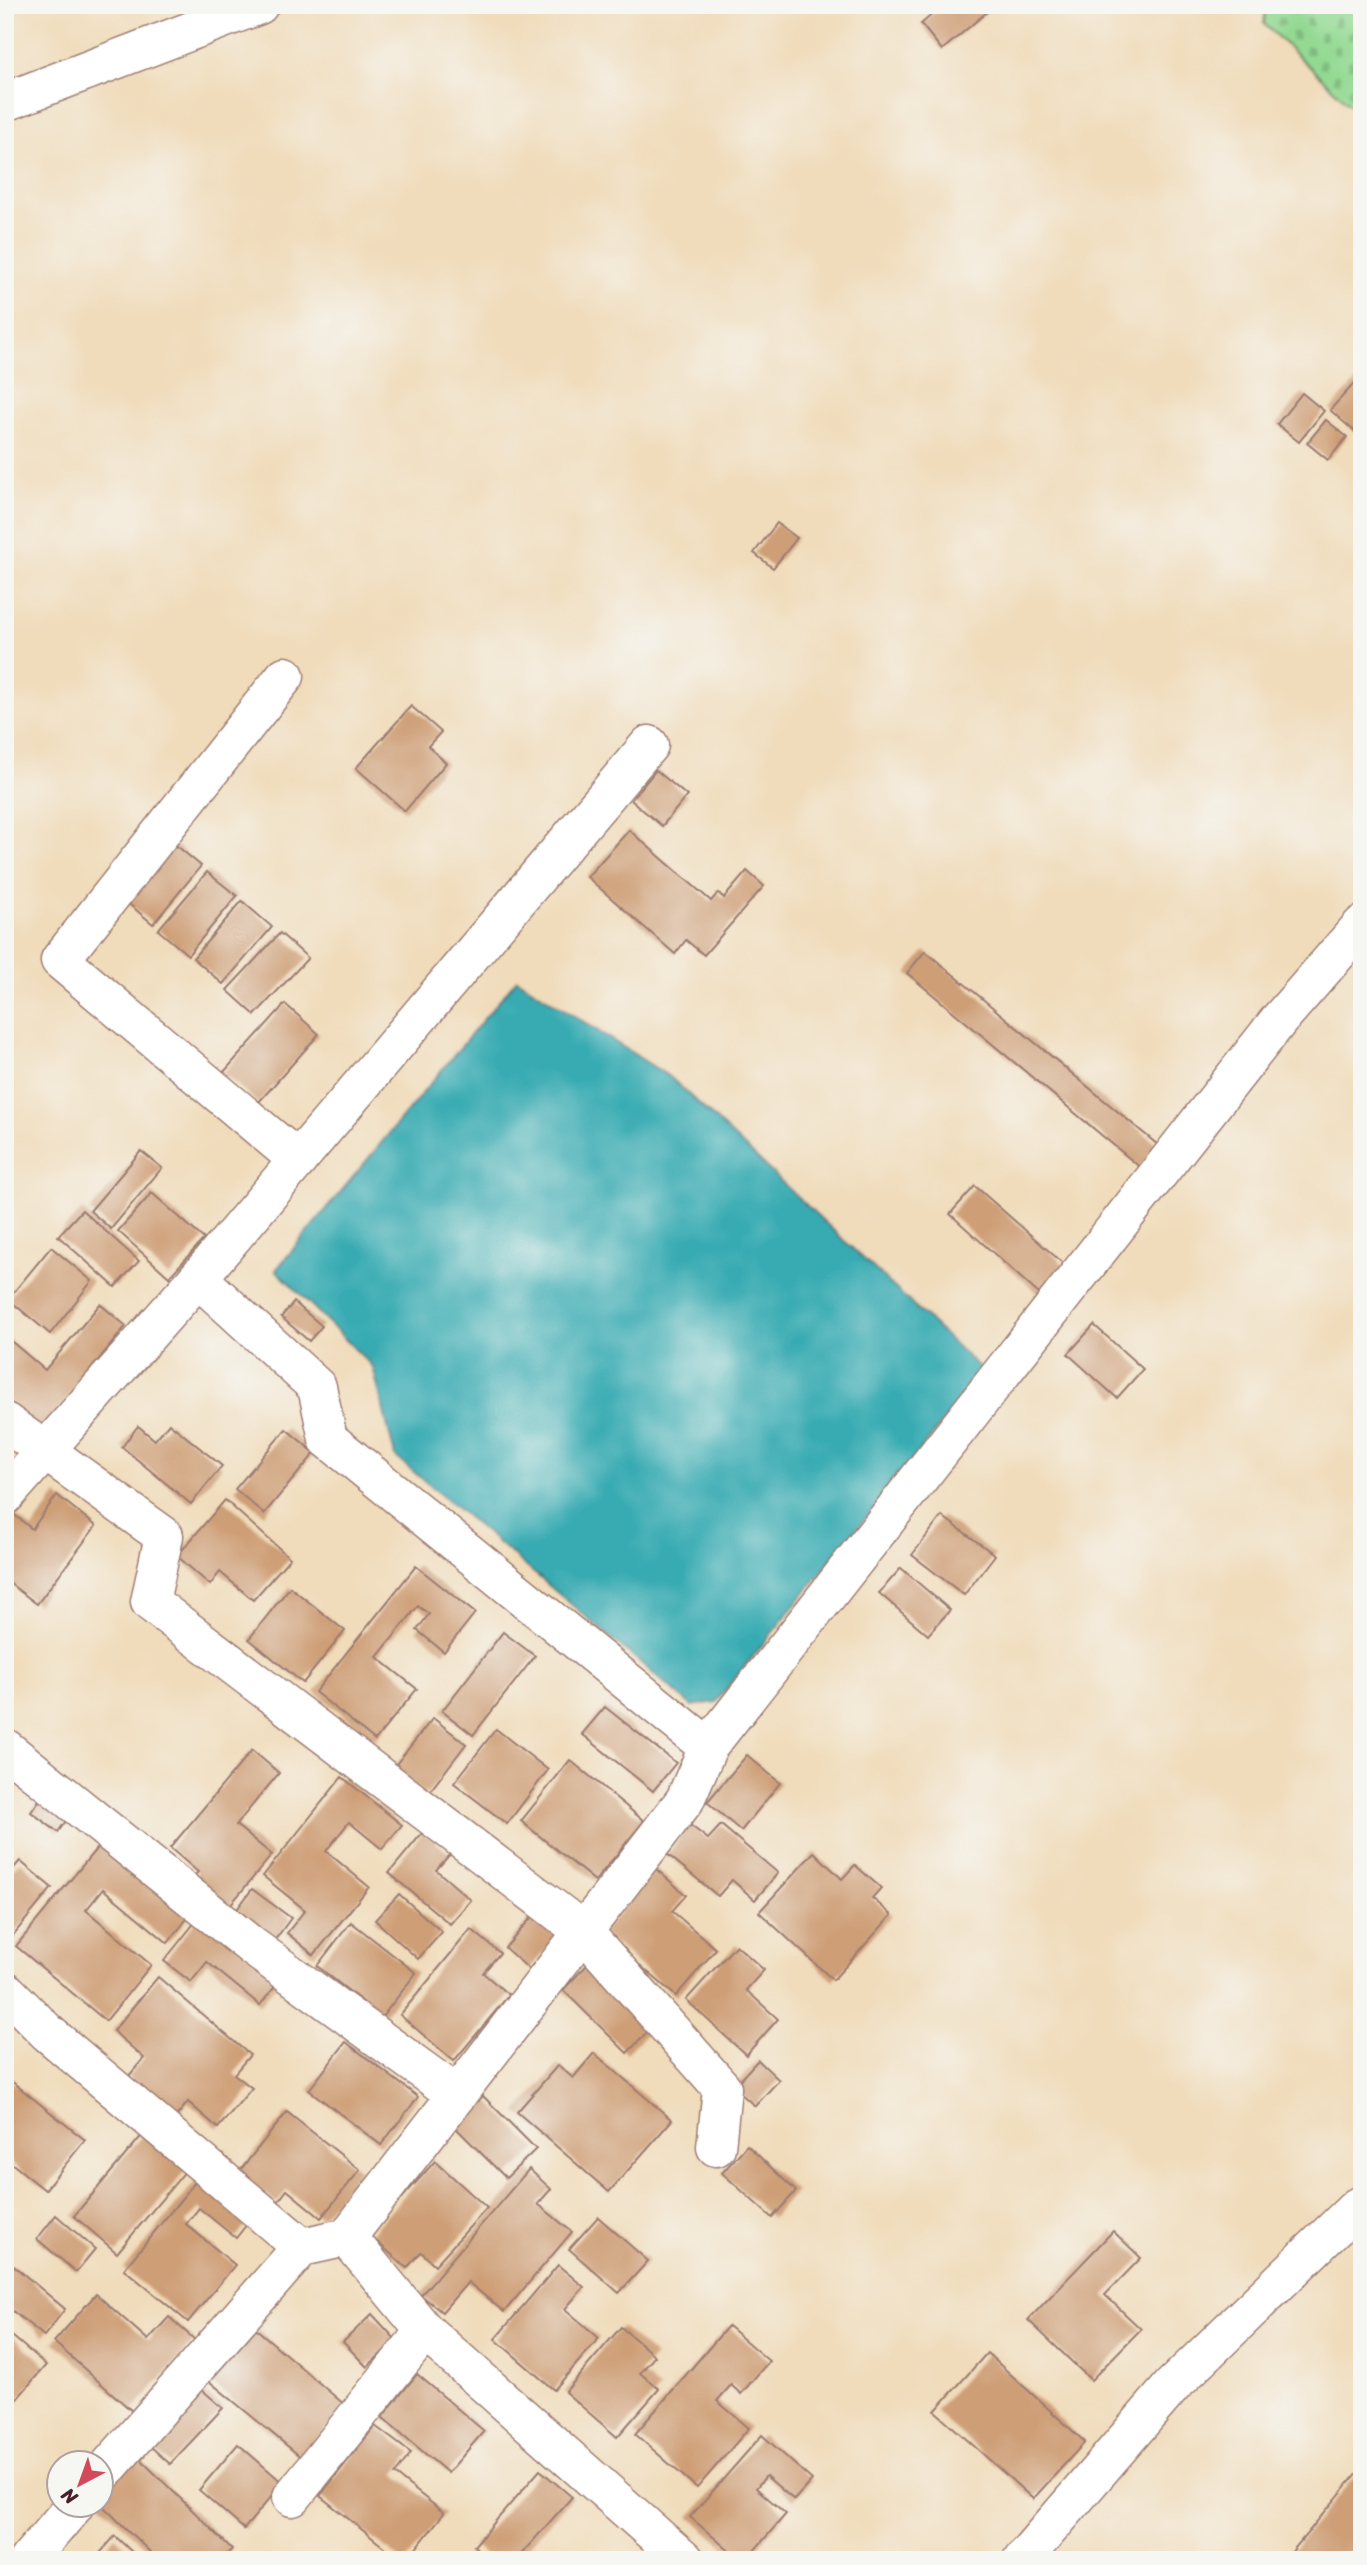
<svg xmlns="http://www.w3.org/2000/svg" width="1367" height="2565" viewBox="0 0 1367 2565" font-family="Sriracha,sans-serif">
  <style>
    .cemetery { fill: url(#cemetery-stones); stroke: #6e7c5f; stroke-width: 2 }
    .water { fill: #38abb2; stroke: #41656e; stroke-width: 2 }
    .building { fill: #ce9e76 }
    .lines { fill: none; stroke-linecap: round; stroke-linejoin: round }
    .street-casing { stroke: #9d7d72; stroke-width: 41 }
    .street { stroke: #fff; stroke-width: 38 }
  </style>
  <defs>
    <pattern id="cemetery-stones" width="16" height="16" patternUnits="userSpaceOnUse" patternTransform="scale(1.75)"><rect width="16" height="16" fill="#93d993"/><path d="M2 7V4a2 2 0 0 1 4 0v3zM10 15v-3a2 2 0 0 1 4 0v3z" fill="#80ba7f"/></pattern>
  </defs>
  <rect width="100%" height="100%" fill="#f6f6f2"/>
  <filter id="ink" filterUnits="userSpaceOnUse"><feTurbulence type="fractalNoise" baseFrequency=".0143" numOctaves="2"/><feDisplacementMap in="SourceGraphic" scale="14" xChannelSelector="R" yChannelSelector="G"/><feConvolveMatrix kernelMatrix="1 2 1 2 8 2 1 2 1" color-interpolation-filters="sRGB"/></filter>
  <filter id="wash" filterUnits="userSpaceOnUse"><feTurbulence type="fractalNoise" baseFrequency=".00686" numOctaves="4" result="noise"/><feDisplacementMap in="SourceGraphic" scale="28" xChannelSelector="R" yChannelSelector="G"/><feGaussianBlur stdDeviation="1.57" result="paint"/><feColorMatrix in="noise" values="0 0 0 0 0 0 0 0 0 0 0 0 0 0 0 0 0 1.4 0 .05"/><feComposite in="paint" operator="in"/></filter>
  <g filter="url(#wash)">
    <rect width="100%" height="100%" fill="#f0dbba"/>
    <path class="cemetery" d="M1266 5H1362V116L1264 24Z"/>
    <path class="water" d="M517 979 671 1078 984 1372 716 1702 692 1706 395 1456 373 1367 276 1270Z"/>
    <g id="blocks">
      <g class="building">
        <path d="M943 5H981L987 12 942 50 921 24Z"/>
        <path d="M1362 375V438L1330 410Z"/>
        <path d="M1302 393 1324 411 1299 442 1277 424Z"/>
        <path d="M1326 420 1347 437 1328 460 1307 443Z"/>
        <path d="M777 523 797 538 773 568 754 553Z"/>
        <path d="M411 706 441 732 428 746 446 763 405 811 356 768Z"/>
        <path d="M656 770 687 796 662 826 631 800Z"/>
        <path d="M629 830 711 901 718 893 724 898 747 871 764 886 704 955 686 940 675 954 587 877Z"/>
        <path d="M171 841 201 866 153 924 123 899Z"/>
        <path d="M207 872 237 896 188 955 158 930Z"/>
        <path d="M242 901 272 927 223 984 193 958Z"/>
        <path d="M280 933 308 958 255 1015 227 990Z"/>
        <path d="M925 951 1159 1146 1141 1168 907 973Z"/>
        <path d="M285 1004 319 1034 258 1103 223 1073Z"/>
        <path d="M141 1151 162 1168 111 1229 90 1211Z"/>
        <path d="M975 1186 1066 1266 1040 1295 950 1214Z"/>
        <path d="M152 1193 204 1239 169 1277 118 1231Z"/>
        <path d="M82 1210 139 1261 115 1287 58 1236Z"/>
        <path d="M51 1247 92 1281 50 1334 8 1299Z"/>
        <path d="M294 1302 322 1326 309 1341 281 1317Z"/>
        <path d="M100 1304 126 1326 40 1432 5 1403V1336L45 1370Z"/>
        <path d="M1094 1325 1143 1369 1117 1398 1068 1354Z"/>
        <path d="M169 1423 222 1466 191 1504 122 1447 138 1426 155 1440Z"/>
        <path d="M286 1429 315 1453 264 1514 235 1489Z"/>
        <path d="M57 1495 96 1526 37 1604 5 1580V1520L11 1512 32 1529Z"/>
        <path d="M225 1500 290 1558 253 1600 220 1572 210 1585 177 1556Z"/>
        <path d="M942 1516 995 1555 964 1595 912 1555Z"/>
        <path d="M416 1566 475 1613 444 1652 417 1630 429 1614 418 1606 377 1657 417 1689 375 1740 315 1692Z"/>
        <path d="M901 1568 950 1610 928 1635 879 1593Z"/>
        <path d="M290 1587 345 1631 303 1683 249 1639Z"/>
        <path d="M503 1632 535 1656 473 1735 442 1711Z"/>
        <path d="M605 1707 676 1763 653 1791 582 1734Z"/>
        <path d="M433 1718 466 1744 427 1795 393 1768Z"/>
        <path d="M496 1729 548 1770 507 1824 454 1783Z"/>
        <path d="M252 1750 279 1773 236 1825 272 1855 225 1911 190 1880 198 1872 170 1848Z"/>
        <path d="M747 1755 780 1783 741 1831 707 1802Z"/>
        <path d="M570 1760 644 1821 595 1881 521 1821Z"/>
        <path d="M342 1777 402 1825 382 1849 349 1822 326 1851 369 1887 314 1955 287 1933 305 1910 263 1876Z"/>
        <path d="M43 1795 70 1815 58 1832 31 1812Z"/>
        <path d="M690 1825 708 1839 721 1825 778 1873 755 1900 732 1880 718 1896 667 1854Z"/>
        <path d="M423 1832 450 1854 436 1870 471 1900 450 1924 389 1873Z"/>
        <path d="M101 1843 189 1916 168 1943 103 1889 86 1910 151 1965 106 2021 16 1946Z"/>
        <path d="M814 1852 842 1879 855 1865 881 1888 872 1898 892 1915 833 1980 759 1912Z"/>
        <path d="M20 1861 52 1888 5 1945V1878Z"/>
        <path d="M656 1869 686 1895 672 1911 716 1949 676 1996 602 1933Z"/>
        <path d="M252 1889 291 1918 272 1944 233 1915Z"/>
        <path d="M399 1894 442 1932 418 1959 375 1920Z"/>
        <path d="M537 1911 562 1932 529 1969 505 1948Z"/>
        <path d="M200 1916 280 1980 260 2005 207 1962 191 1982 164 1961Z"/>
        <path d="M351 1922 416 1973 382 2017 317 1966Z"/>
        <path d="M471 1929 500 1953 483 1973 509 1995 454 2061 400 2015Z"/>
        <path d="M736 1945 764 1970 746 1990 778 2019 746 2055 686 2000Z"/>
        <path d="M588 1964 652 2028 627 2053 563 1990Z"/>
        <path d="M158 1977 250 2055 234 2074 252 2088 218 2128 188 2102 175 2118 128 2077 144 2058 113 2031Z"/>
        <path d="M346 2042 418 2097 381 2145 309 2090Z"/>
        <path d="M594 2053 672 2120 609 2192 517 2112 558 2065 573 2078Z"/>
        <path d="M758 2060 779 2080 755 2106 733 2087Z"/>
        <path d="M5 2076 85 2140 45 2190 5 2158Z"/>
        <path d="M483 2096 536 2149 506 2178 453 2125Z"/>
        <path d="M287 2112 360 2170 321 2218 287 2190 277 2203 238 2173Z"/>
        <path d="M144 2133 187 2169 117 2253 74 2216Z"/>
        <path d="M747 2145 796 2191 772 2218 722 2173Z"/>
        <path d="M435 2161 487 2208 435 2265 421 2252 407 2268 369 2235Z"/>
        <path d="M529 2169 551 2189 538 2204 572 2232 504 2312 468 2282 442 2312 421 2295Z"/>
        <path d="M200 2176 251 2219 236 2238 199 2208 186 2224 235 2265 188 2322 124 2269Z"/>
        <path d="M56 2215 95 2249 76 2272 37 2239Z"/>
        <path d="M598 2217 648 2261 619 2293 569 2249Z"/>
        <path d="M1113 2231 1141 2258 1105 2295 1141 2329 1091 2380 1028 2320Z"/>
        <path d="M558 2265 584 2287 565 2309 599 2338 554 2390 495 2339Z"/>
        <path d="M14 2266 65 2309 44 2336 5 2305V2276Z"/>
        <path d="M96 2294 148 2340 169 2317 195 2340 132 2411 54 2342Z"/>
        <path d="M372 2314 396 2340 367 2367 343 2342Z"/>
        <path d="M728 2326 769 2361 741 2394 731 2385 717 2401 749 2428 697 2488 635 2434Z"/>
        <path d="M254 2327 346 2406 302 2458 209 2381Z"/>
        <path d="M621 2327 655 2356 640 2373 659 2389 617 2437 565 2392Z"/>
        <path d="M5 2330 46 2365 5 2413Z"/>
        <path d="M987 2353 1085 2442 1033 2499 935 2411Z"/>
        <path d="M417 2374 484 2431 448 2473 382 2417Z"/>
        <path d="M201 2389 223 2408 170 2464 150 2446Z"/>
        <path d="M375 2426 411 2453 395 2474 444 2513 407 2560H400L320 2496Z"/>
        <path d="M762 2435 812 2480 794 2500 766 2476 756 2488 786 2514 746 2560H740L690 2517Z"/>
        <path d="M238 2444 283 2483 244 2529 199 2490Z"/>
        <path d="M137 2456 232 2549 222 2560H158L102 2505V2493Z"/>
        <path d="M540 2470 572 2497 516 2560H490L474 2546Z"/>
        <path d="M1358 2472 1362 2475V2560H1285Z"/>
        <path d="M115 2536 133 2553 128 2560H94Z"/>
      </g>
    </g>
  </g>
  <g filter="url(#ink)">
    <use href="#blocks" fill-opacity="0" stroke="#9d7d72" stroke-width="2"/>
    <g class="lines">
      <defs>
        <g id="street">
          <path d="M5 102 259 5"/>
          <path d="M285 676 60 960 298 1160"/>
          <path d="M198 1278 649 745"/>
          <path d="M5 1422 164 1536 150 1602 583 1931 722 2088 716 2147"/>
          <path d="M5 1496 198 1278 317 1387 328 1439 708 1747"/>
          <path d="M5 1748 253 1947 457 2095"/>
          <path d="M5 1990 48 2033 302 2247"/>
          <path d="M347 2237 425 2331 684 2560"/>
          <path d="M102 2474 302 2247 347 2237 685 1800 708 1747 1279 1020 1362 925"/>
          <path d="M292 2497 425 2331"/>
          <path d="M28 2560 74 2506"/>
          <path d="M1022 2560 1172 2386 1357 2207"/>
        </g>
      </defs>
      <use href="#street" class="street-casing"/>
      <use href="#street" class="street"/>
    </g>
  </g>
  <rect width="1367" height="2565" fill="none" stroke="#f6f6f2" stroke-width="28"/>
  <g transform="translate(80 2484) rotate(221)"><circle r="33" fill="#f6f6f2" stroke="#b1a0a2" stroke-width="2"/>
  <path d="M0-5L12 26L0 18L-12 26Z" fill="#d1495b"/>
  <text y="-10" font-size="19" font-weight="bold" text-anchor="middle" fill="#4a1f2b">N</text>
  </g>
</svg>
